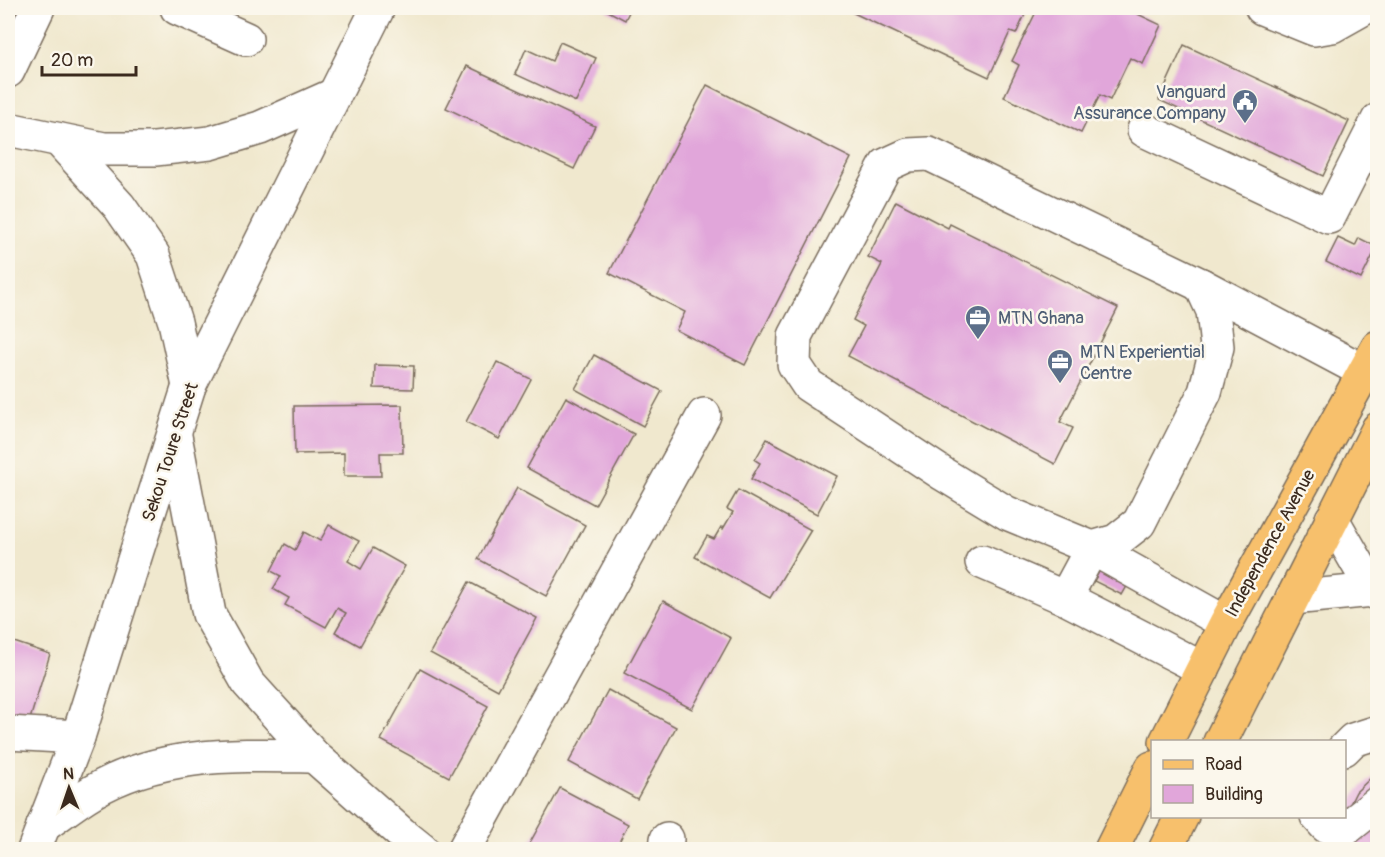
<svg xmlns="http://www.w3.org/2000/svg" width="1385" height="857" viewBox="0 0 1385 857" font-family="Pangolin,sans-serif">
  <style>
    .building { fill: #e1a6da }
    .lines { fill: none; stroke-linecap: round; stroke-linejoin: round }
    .minor-casing { stroke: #7a6c5c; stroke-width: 36 }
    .major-casing { stroke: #7a6c5c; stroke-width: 36 }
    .minor { stroke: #fff; stroke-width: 33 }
    .major { stroke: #f7c06c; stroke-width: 33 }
    .labels { text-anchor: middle; stroke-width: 5; stroke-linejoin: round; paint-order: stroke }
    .service-label { font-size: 18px; fill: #4e5e75; stroke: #fbf7ec; text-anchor: start }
    .street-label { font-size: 18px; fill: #3b2a1e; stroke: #fbf7ec }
  </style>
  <rect width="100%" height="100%" fill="#fbf7ec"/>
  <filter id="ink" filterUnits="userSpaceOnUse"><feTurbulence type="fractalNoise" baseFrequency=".0167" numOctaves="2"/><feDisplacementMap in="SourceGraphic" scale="12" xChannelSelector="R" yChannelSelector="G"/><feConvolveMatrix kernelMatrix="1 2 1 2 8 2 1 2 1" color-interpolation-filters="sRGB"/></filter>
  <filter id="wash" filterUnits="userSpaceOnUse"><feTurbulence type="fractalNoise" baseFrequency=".008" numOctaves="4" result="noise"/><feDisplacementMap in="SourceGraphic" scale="24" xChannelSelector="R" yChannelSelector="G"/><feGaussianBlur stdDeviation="1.35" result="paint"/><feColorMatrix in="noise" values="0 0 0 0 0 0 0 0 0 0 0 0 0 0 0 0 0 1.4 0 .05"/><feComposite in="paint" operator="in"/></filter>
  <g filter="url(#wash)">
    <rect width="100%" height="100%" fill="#f0e8ce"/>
    <g id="blocks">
      <g class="building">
        <path d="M607 8H631L625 20 606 10Z"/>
        <path d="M843 8H1028L1016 34 1010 32 989 77Z"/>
        <path d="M1047 8H1125L1161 25 1143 64 1130 58 1110 100 1100 95 1081 133 1004 97 1019 65 1012 61 1037 10 1044 13Z"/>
        <path d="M560 42 596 58 576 102 515 74 526 49 552 61Z"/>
        <path d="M1184 45 1349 121 1323 176 1159 100Z"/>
        <path d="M467 66 595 126 574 169 446 108Z"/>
        <path d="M707 85 851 158 745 365 676 330 685 312 609 273Z"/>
        <path d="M896 201 948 228 950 224 1118 308 1060 422 1073 428 1055 464 848 356 864 326 853 320 882 264 868 257Z"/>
        <path d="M1338 238 1355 246 1359 238 1377 247 1361 279 1326 262Z"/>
        <path d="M594 355 662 391 643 426 575 389Z"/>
        <path d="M497 362 531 379 499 439 466 422Z"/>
        <path d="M375 365 414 366 413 389 374 388Z"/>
        <path d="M566 397 634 434 595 505 527 468Z"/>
        <path d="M402 405 403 453H380L381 476H344V453L295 454 294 406Z"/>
        <path d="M767 439 837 476 817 514 751 479 760 463 755 460Z"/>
        <path d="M517 488 585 525 546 596 478 559Z"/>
        <path d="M738 490 811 530 770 598 695 557 707 536 714 539 721 527 723 529 733 512 727 509Z"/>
        <path d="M329 525 359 541 348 561 361 569 373 548 405 566 360 646 335 632 346 613 337 608 326 627 285 605 289 598 273 589 281 576 271 571 285 544 295 550 304 532 320 541Z"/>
        <path d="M1104 563 1132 577 1122 595 1094 581Z"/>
        <path d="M469 582 537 618 498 690 430 653Z"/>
        <path d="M663 601 731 638 692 709 624 673Z"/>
        <path d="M8 640 50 654 27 729 8 723Z"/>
        <path d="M420 669 488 706 449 777 381 740Z"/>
        <path d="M608 690 676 727 637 799 569 762Z"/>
        <path d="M1378 771V850H1336L1340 824 1356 792Z"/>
        <path d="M560 788 628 824 615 850H526Z"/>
      </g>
    </g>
  </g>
  <g filter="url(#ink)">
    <use href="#blocks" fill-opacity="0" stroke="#7a6c5c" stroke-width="1.5"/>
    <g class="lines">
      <defs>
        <g id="minor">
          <path d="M177 8 246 39"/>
          <path d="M1262 8 1314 29 1332 26 1364 8"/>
          <path d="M8 71 38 8"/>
          <path d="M8 129 104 149H155L210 143 260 128 334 95"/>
          <path d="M1144 130 1329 217 1378 120"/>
          <path d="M59 140 119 206 153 255 175 322 189 386"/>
          <path d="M175 436 209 614 248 683 314 756 402 834 422 850"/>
          <path d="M1332 519 1373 590 1378 594"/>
          <path d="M982 562 1065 598 1203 669"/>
          <path d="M1065 598 1092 548 1116 541 1139 523 1205 392 1217 347 1213 311 1201 285"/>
          <path d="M1292 598 1373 590"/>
          <path d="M1226 623 1092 548 1007 513 943 474 808 385 794 364 795 336 886 165 908 155 929 154 1201 285 1365 372"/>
          <path d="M8 733 78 737"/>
          <path d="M1344 749 1353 740 1378 732"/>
          <path d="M1317 816 1326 826 1343 831 1378 803"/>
          <path d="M43 826C59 815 75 802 92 792 160 751 238 755 314 756"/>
          <path d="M34 850 78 737 189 386 378 8"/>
          <path d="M464 850 704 415"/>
          <path d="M666 850 667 839"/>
        </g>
        <g id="major">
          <path d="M1166 742 1226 623 1378 347"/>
          <path d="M1220 742 1378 429"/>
          <path d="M1111 850 1152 768"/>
          <path d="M1165 850 1182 816"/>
        </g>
      </defs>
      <use href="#minor" class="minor-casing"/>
      <use href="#major" class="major-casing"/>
      <use href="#minor" class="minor"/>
      <use href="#major" class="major"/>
    </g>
  </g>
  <defs>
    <symbol id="civic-pin" viewBox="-11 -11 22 30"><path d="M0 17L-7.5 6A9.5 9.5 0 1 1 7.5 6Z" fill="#5c6f8a" stroke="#fbf7ec"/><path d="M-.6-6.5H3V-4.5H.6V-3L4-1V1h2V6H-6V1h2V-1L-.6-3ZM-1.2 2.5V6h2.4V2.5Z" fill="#fff"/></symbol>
    <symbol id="office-pin" viewBox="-11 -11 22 30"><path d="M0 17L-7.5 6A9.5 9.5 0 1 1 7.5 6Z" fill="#5c6f8a" stroke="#fbf7ec"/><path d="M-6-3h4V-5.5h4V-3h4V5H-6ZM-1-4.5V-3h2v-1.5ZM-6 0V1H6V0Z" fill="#fff"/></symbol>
  </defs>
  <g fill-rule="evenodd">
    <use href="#civic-pin" x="1230" y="87" width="30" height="40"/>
    <use href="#office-pin" x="963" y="303" width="30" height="40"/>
    <use href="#office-pin" x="1045" y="347" width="30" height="40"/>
  </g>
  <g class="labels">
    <g class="service-label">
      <text x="1226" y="98" text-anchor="end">Vanguard<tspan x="1226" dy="21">Assurance Company</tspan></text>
      <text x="998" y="324">MTN Ghana</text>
      <text x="1080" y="358">MTN Experiential<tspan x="1080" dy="21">Centre</tspan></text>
    </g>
    <g class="street-label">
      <text transform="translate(170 452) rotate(-72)" y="6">Sekou Toure Street</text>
      <text transform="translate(1270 543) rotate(-61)" y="6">Independence Avenue</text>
    </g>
  </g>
  <rect width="1385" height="857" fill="none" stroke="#fbf7ec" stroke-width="30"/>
  <rect x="1151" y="740" width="195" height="78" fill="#fbf7ec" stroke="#aea59a" stroke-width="1.5"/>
  <rect x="1163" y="760" width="30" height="9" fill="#f7c06c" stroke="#aea59a" stroke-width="1.5"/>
  <text x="1205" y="770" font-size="18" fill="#3b2a1e">Road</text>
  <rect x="1163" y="785" width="30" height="18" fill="#e1a6da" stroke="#aea59a" stroke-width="1.5"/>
  <text x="1205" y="800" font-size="18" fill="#3b2a1e">Building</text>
  <g transform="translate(69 788) rotate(358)" stroke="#fbf7ec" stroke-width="4.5" paint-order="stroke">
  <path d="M0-4.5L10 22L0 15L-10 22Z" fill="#3b2a1e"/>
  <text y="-9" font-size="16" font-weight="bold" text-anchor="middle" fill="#3b2a1e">N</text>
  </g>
  <path d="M42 66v9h94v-9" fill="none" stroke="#3b2a1e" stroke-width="3"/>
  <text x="51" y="66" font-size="18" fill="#3b2a1e" stroke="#fbf7ec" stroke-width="4.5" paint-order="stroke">20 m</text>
</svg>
